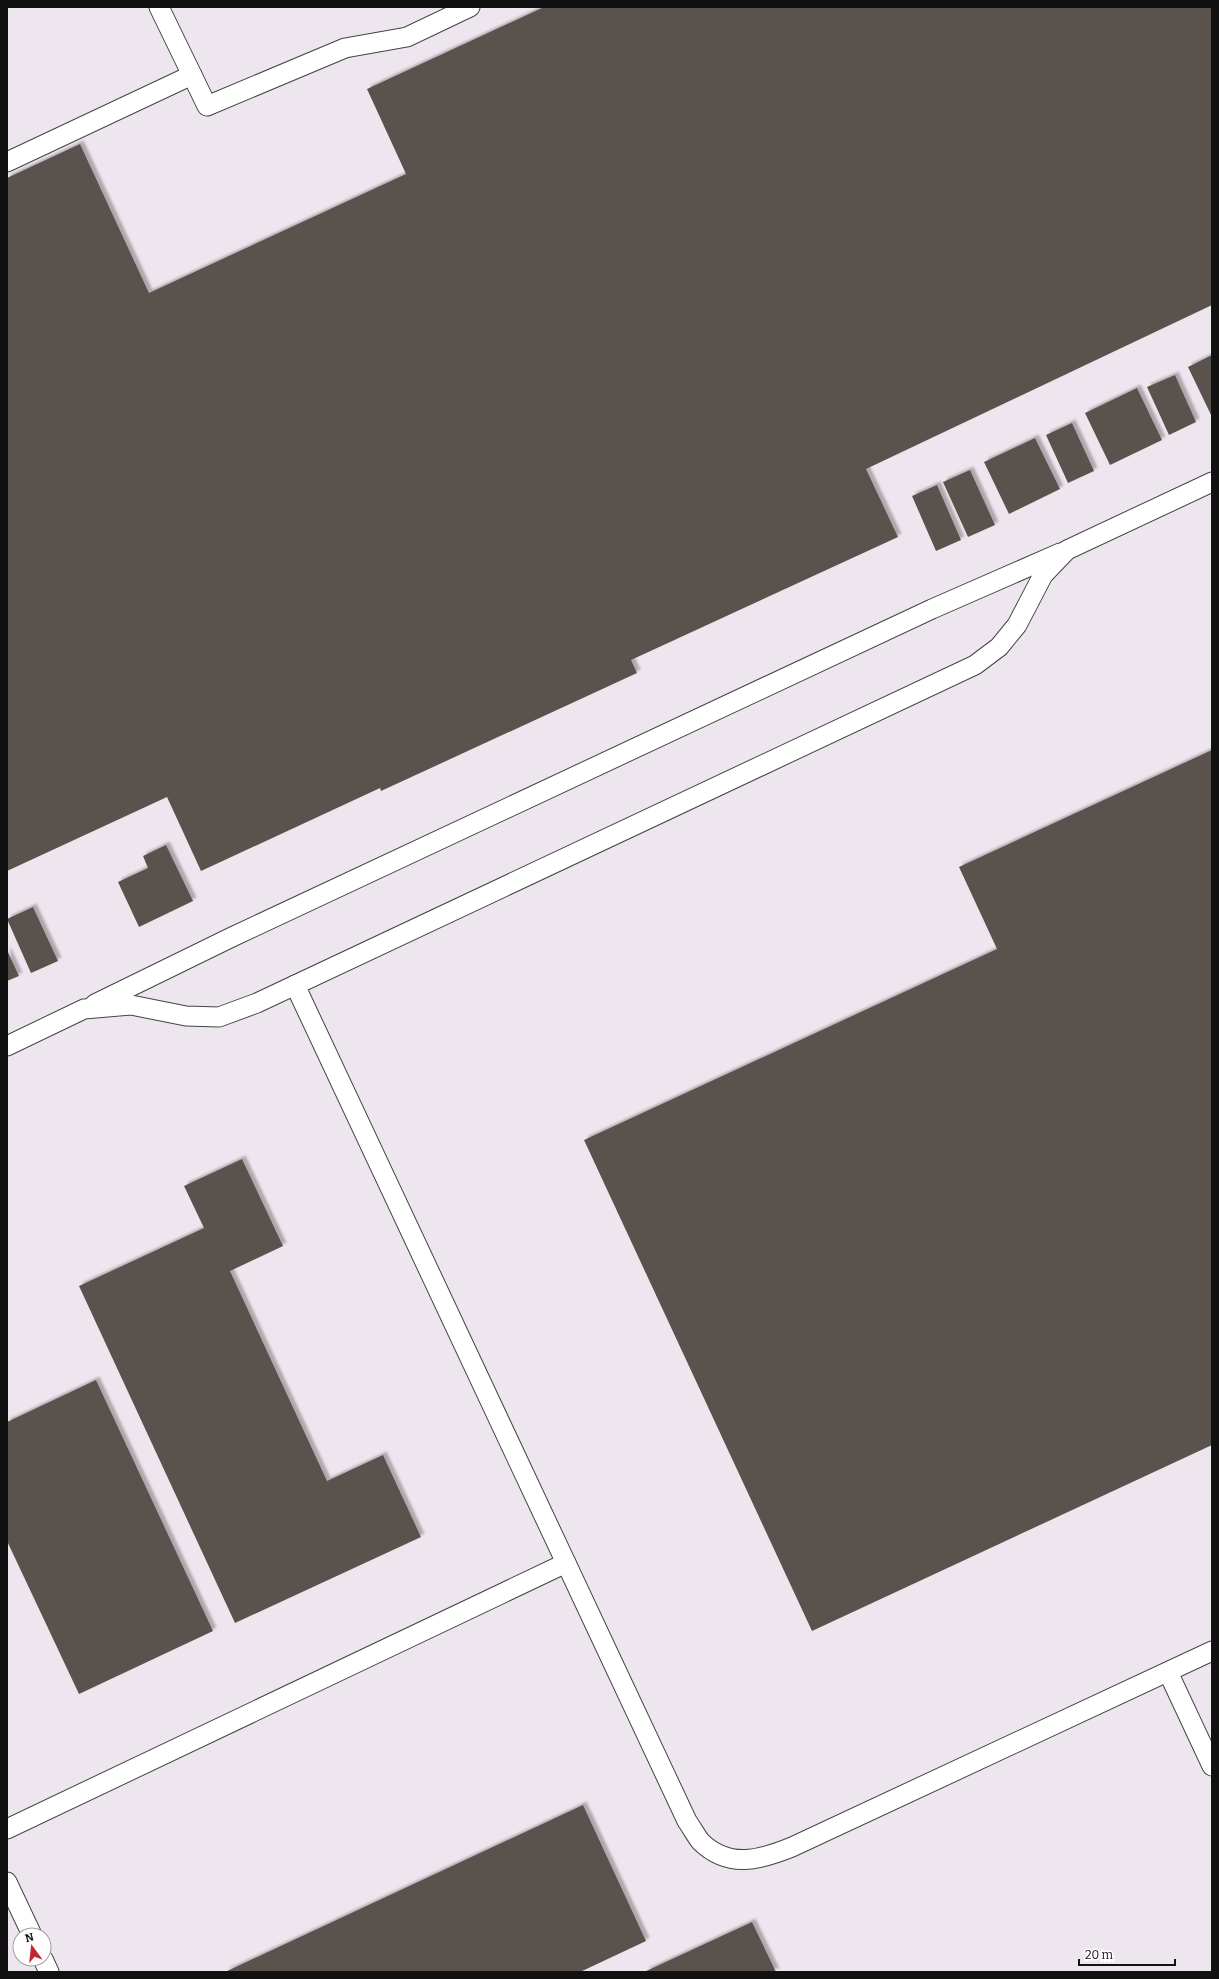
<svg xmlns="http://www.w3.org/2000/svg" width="1219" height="1979" viewBox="0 0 1219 1979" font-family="Bitter,serif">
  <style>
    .industrial { fill: #eee6ef; fill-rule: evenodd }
    .building { fill: #5a524d; filter: url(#shadow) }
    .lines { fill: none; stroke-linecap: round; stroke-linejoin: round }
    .lane-casing { stroke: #444; stroke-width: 21 }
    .lane { stroke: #fff; stroke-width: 19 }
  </style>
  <defs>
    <filter id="shadow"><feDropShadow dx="3.5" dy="-3.5" stdDeviation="1" flood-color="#0004"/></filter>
  </defs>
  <rect width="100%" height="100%" fill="#fffdf5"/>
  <path class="industrial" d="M7 7H1212V1972H7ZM20 1935H44V1959H20Z"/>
  <g class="building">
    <path d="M544 7H1212V305L866 469 898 537 631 660 637 673 381 791 380 788 201 871 167 797 7 871V178L80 144 149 293 406 174 367 89Z"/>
    <path d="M1212 355V417L1188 367Z"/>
    <path d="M1175 375 1196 422 1169 435 1147 387Z"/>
    <path d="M1137 388 1162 440 1110 465 1085 413Z"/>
    <path d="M1072 423 1094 471 1068 483 1046 435Z"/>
    <path d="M1035 438 1060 489 1009 514 984 462Z"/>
    <path d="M970 470 995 525 968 537 943 482Z"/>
    <path d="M937 485 961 540 936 551 912 496Z"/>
    <path d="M1212 750V1445L812 1631 584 1140 997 949 959 867Z"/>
    <path d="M166 845 193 901 139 927 118 882 148 868 143 856Z"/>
    <path d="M33 907 58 961 31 973 7 919Z"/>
    <path d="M7 950 19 976 7 981Z"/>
    <path d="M242 1159 283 1246 230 1271 327 1481 383 1455 421 1537 235 1623 79 1286 204 1228 184 1186Z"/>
    <path d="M96 1380 213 1631 79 1694 7 1541V1422Z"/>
    <path d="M583 1805 646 1941 580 1972H225Z"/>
    <path d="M752 1922 776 1972H644Z"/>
  </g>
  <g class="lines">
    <defs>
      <g id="lane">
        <path d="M159 7 207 106 345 48 407 37 470 7"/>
        <path d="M7 162 192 75"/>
        <path d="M295 985 687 1821C692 1828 696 1836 701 1842 729 1869 760 1860 792 1847L1212 1651"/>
        <path d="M95 1004 232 937 932 609 1060 553"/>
        <path d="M7 1046 84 1009 131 1005 186 1016 219 1017 257 1003 975 665 999 647 1017 625 1043 575 1067 550 1212 482"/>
        <path d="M1168 1672 1212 1766"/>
        <path d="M7 1829 566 1563"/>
        <path d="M7 1882 32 1935"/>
        <path d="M43 1959 49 1972"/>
      </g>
    </defs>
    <use href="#lane" class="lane-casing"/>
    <use href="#lane" class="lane"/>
  </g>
  <rect width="1219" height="1979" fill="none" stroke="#111111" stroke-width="16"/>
  <g transform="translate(32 1947) rotate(345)"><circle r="19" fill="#ffffff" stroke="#a0a0a0"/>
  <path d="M0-3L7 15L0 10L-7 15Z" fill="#c4262e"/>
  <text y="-6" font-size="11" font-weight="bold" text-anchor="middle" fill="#111111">N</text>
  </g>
  <path d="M1079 1959v6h96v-6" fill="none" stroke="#111111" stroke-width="2"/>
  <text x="1085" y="1959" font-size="12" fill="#111111" stroke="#ffffff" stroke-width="3" paint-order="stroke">20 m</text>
</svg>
